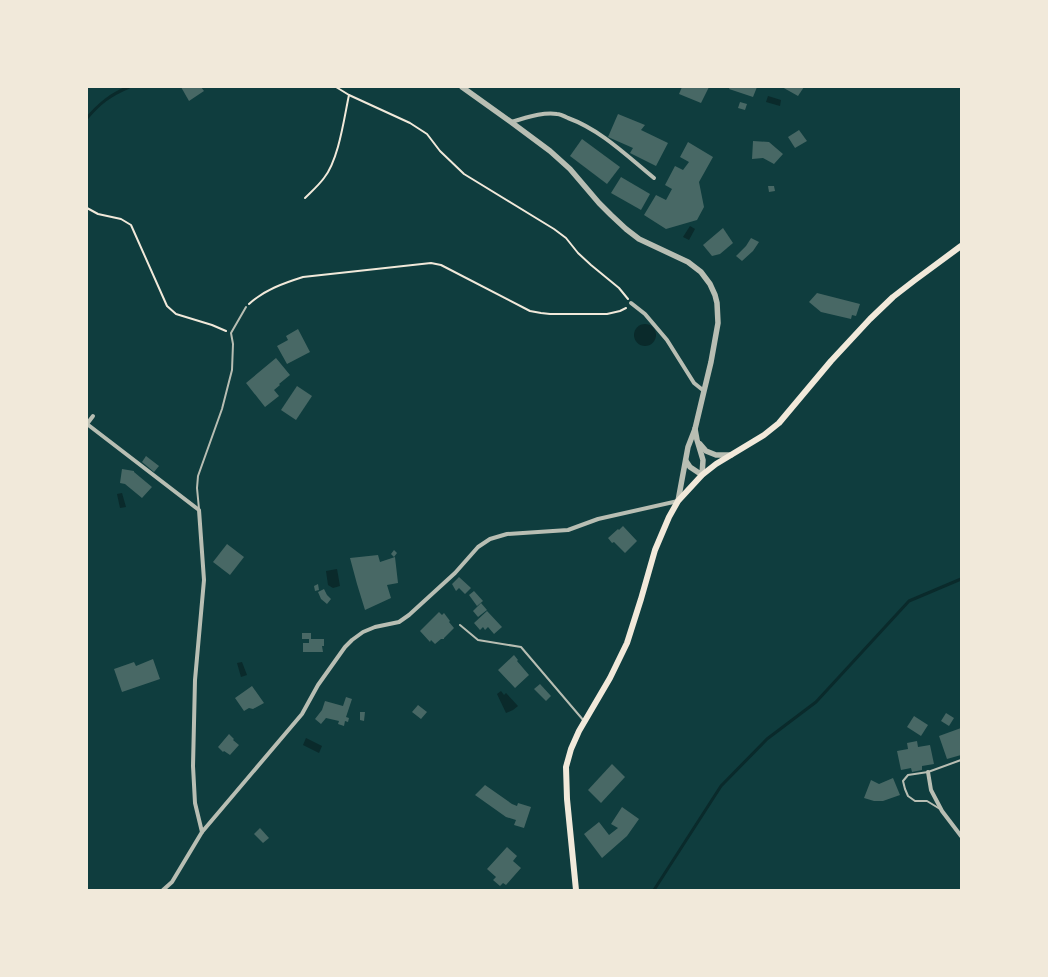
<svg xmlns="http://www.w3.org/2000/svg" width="1048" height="977" viewBox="0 0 1048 977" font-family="Arial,sans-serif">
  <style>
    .water { fill: #0a2a2b }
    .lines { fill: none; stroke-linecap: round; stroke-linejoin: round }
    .stream { stroke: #0a2a2b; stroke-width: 3 }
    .building { fill: #486865 }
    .path { stroke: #f1e9da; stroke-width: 2 }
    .service { stroke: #b8beb3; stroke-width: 2 }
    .minor { stroke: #b8beb3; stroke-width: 4 }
    .tertiary { stroke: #b8beb3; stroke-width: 5.5 }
    .secondary { stroke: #f1e9da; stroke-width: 6 }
  </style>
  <rect width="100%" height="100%" fill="#0f3d3e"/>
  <g class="water">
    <path d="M768 96 781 100 780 106 766 102Z"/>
    <path d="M690 226 695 229 689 240 683 237Z"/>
    <circle cx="645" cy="335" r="11"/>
    <path d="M122 493 126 507 120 508 117 494Z"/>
    <path d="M337 569 340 586 333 588 328 585 326 571Z"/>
    <path d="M242 662 247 675 241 677 237 663Z"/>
    <path d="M501 691 504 695 506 693 518 706 513 710 506 713 497 694Z"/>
    <path d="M306 738 322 746 319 753 303 745Z"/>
  </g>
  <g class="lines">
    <g class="stream">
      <path d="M87 118C100 103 110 95 129 87"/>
      <path d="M654 890 721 786 767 739 816 702 909 601 961 579"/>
    </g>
  </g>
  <g class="building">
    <path d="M181 87H201L204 91 189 101Z"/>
    <path d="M682 87H709L701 103 679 94Z"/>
    <path d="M730 87H757L753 97 729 89Z"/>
    <path d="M782 87H804L798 96Z"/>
    <path d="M740 102 747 104 745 110 738 108Z"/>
    <path d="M618 114 645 125 641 130 668 143 656 166 630 153 633 148 608 137Z"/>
    <path d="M799 130 807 141 795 148 788 137Z"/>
    <path d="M582 139 620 167 607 184 570 156Z"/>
    <path d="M753 141 769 142 783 154 774 164 763 158 752 159Z"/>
    <path d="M688 142 713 157 699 182 704 207 697 220 666 229 644 215 656 195 666 200 672 189 665 185 675 166 683 170 689 162 680 157Z"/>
    <path d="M621 177 650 194 641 210 611 193Z"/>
    <path d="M768 186H774L775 191 769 192Z"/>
    <path d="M723 228 733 243 720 254 712 256 703 245Z"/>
    <path d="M751 238 759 242 753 251 742 261 736 256 746 246Z"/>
    <path d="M817 293 860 304 856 316 852 315 851 319 821 312 809 302Z"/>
    <path d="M298 329 310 352 287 364 277 346 288 340 286 336Z"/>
    <path d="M276 358 290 375 279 384 280 385 274 390 279 396 265 407 246 383Z"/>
    <path d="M297 386 312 396 296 420 281 410Z"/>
    <path d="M146 456 159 466 154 472 142 462Z"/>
    <path d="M122 469 134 471V472L152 487 142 498 125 484 120 483Z"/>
    <path d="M623 526 637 541 625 553 614 542 612 543 608 538 618 529 619 530Z"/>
    <path d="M227 544 244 557 230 575 213 562Z"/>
    <path d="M394 550 397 553 394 557 391 554Z"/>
    <path d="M378 555 380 562 395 557 398 583 387 585 391 598 365 610 357 584 350 558Z"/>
    <path d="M459 577 471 588 465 594 459 588 456 591 452 584Z"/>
    <path d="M318 584 319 590 315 591 314 586Z"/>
    <path d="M324 589 327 595 331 599 327 604 321 599 318 592Z"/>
    <path d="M474 591 483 601 477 606 469 595Z"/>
    <path d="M481 603 487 610 478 617 473 611Z"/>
    <path d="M487 611 502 627 494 634 488 627 485 630 483 627 480 630 474 623Z"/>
    <path d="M439 612 442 615 444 613 450 621 449 622 454 628 444 638V639H441L435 644 431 640 430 642 420 631Z"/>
    <path d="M302 633H311V639H324V646H322L323 652H303V643H309V639H302Z"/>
    <path d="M514 655 518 660 517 661 529 675 515 688 498 670Z"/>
    <path d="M153 659 160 679 122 692 114 669 134 662 136 666Z"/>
    <path d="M540 684 551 696 546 701 534 689Z"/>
    <path d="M252 686 264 703 253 709 249 708 244 711 235 698Z"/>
    <path d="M346 697 352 699 346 717 349 718 348 722 345 721 344 726 338 724 339 721 326 718 321 724 315 719 322 710 325 701 343 706Z"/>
    <path d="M418 705 427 712 421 719 412 712Z"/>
    <path d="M360 712H365L364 721 360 720Z"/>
    <path d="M946 713 954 718 949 726 941 721Z"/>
    <path d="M914 716 928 725 921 736 907 727Z"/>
    <path d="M961 728V755L947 759 939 736Z"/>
    <path d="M229 734 234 739 233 740 239 745 230 755 224 751 223 752 218 747Z"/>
    <path d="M917 741 918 747 930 745 934 764 922 766V770L912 772 911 768 901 770 897 751 908 749 907 743Z"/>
    <path d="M612 764 625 777 601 803 588 790Z"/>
    <path d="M893 778 900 795 883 801H874L864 798 871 780 879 784Z"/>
    <path d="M485 785 512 804 517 806 518 803 531 807 524 828 514 825 516 820 506 817 475 795Z"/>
    <path d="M622 807 639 819 627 836 602 858 584 834 599 822 609 835 618 828 611 824Z"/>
    <path d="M260 828 269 838 263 843 254 834Z"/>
    <path d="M507 847 517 856 513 861 521 868 506 885 503 883 500 886 493 880 496 877 487 869Z"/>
  </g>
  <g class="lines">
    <g class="path">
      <path d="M336 87 349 95 410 123 427 134 440 151 464 174 554 229 566 238 578 253 591 265 619 288 628 299"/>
      <path d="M305 198C311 192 319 185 324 178 339 159 344 118 349 95"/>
      <path d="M87 208 98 214 121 219 131 225 167 306 176 314 212 325 226 331"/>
      <path d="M249 304C264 290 284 283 303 277L431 263 441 265 530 311 541 313 550 314H607L620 311 626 308"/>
    </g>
    <g class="service">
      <path d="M199 509 197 488 198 476 222 409 232 370 233 344 231 333 246 307"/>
      <path d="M460 625 478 640 521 647 584 721"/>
      <path d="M940 809 927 801H915L908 796 905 789 903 781 908 775 928 772 961 760"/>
    </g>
    <g class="minor">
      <path d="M511 122C526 118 541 112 557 114 560 114 564 116 568 118 601 130 627 156 654 178"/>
      <path d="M631 303 645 314 667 340 694 383 704 391"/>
      <path d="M87 424 199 510 204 580 195 680 193 766 195 803 202 832"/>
      <path d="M87 424 93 416"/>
      <path d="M928 772 931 790 942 811 961 836"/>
      <path d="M163 890 172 882 202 832 302 714 318 685 345 647 352 640 363 632 375 627 399 622 409 615 455 573 478 547 490 539 507 534 568 530 598 519 678 501"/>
    </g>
    <g class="tertiary">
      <path d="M462 87 511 122 550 151 570 169 599 203 611 215 626 229 639 239 688 262 701 272 710 284 715 295 717 303 718 323 711 362 704 391 695 429 688 447 678 501"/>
      <path d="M700 444 706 451 716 455H731"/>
      <path d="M686 461 690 467 702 475 703 460 697 440 695 429"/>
    </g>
    <path class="secondary" d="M576 890 567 799 566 767 571 749 579 731 610 678 627 643 641 599 655 550 669 517 678 501 702 475 716 464 764 435 779 423 831 361 870 319 893 297 915 280 961 246"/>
  </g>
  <rect width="1048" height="977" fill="none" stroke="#f1e9da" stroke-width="176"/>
</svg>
